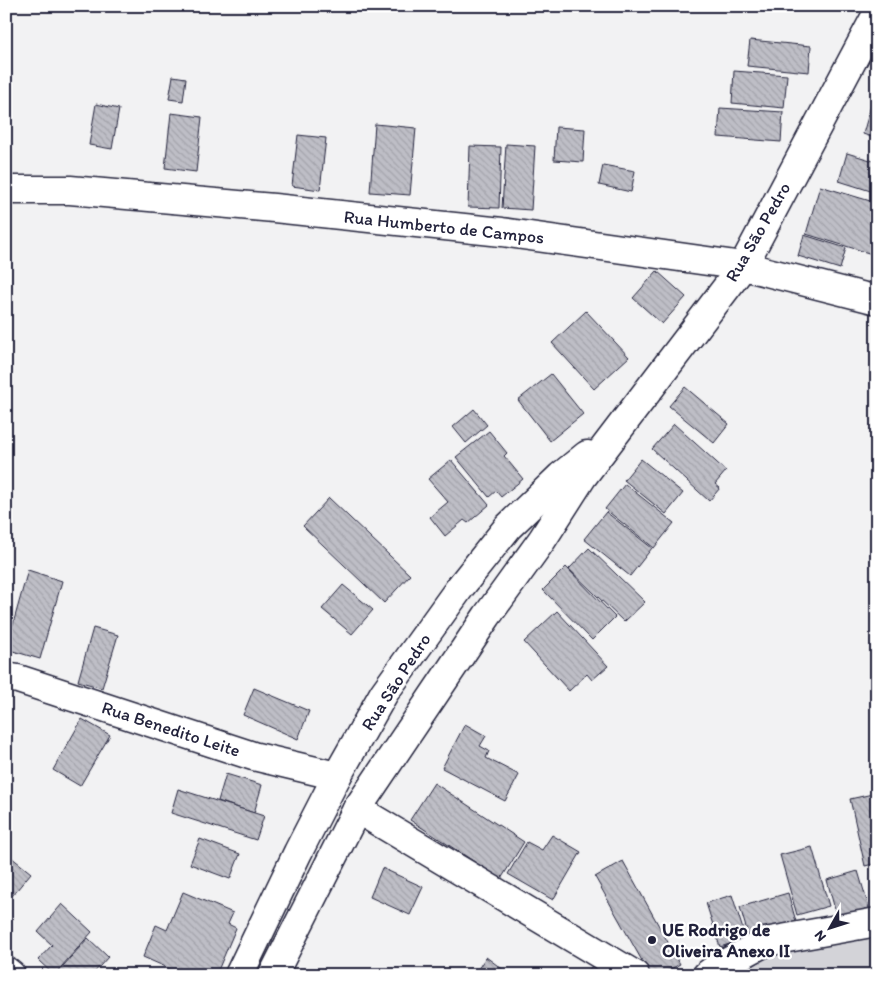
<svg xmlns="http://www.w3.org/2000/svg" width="883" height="981" viewBox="0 0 883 981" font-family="Itim,sans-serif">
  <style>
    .green { fill: #d3d3d8; stroke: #7a7a8a }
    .building { fill: url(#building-back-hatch); stroke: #22223b }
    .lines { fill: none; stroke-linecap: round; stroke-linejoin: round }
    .minor-casing { stroke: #22223b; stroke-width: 31 }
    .minor { stroke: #fff; stroke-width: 28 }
    .poi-dot { fill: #22223b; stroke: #fff; stroke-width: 2 }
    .labels { text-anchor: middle; stroke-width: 4.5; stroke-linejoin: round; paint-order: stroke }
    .street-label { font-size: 18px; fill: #22223b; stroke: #fff }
    .poi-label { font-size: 18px; font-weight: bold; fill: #22223b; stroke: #fff; text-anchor: start }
  </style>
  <defs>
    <pattern id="building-back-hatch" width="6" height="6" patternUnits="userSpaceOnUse" patternTransform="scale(1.25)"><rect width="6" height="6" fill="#bebec6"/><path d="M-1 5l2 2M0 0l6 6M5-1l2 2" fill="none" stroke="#a3a3ab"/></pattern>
  </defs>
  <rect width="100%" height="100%" fill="#f2f2f3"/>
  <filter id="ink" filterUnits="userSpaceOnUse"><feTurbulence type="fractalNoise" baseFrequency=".02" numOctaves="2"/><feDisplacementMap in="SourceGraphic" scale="10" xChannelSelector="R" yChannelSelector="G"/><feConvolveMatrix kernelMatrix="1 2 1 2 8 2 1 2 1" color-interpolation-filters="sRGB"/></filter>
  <g filter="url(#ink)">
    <path class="green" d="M877 933V964L872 975H743C778 940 831 940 877 933Z"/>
    <g class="building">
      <path d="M750 40 811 46 809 72 747 66Z"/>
      <path d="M734 71 787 75 784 108 732 103Z"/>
      <path d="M173 76 186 78 183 101 169 99Z"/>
      <path d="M874 95H877V139L863 134Z"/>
      <path d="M96 104 119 109 112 149 89 145Z"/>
      <path d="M720 108 783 112 781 142 718 137Z"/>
      <path d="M171 113 202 117 196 172 165 168Z"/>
      <path d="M375 124 416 128 410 195 370 192Z"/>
      <path d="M556 127 585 129 583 162 554 160Z"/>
      <path d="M298 135 326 138 320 190 292 186Z"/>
      <path d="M506 144 535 146 531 210 502 208Z"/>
      <path d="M470 146 501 147 499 208 468 207Z"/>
      <path d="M847 153 877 162V193L839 181Z"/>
      <path d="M603 165 635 171 631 192 599 185Z"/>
      <path d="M820 186 877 203V238L872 254 806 234Z"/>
      <path d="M804 235 846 248 840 269 798 256Z"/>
      <path d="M657 271 686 297 662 324 633 298Z"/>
      <path d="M586 311 629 357 594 389 552 343Z"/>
      <path d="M551 374 583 414 550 441 518 400Z"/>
      <path d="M685 387 729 424 714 443 669 406Z"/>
      <path d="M474 409 487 425 466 443 453 427Z"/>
      <path d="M674 424 726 471 715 484 720 488 709 501 652 449Z"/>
      <path d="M489 431 507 453 504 456 523 479 501 497 496 491 489 497 456 457Z"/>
      <path d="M641 459 683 493 666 514 624 480Z"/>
      <path d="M451 460 489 505 468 523 464 520 445 536 430 517 448 502 428 479Z"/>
      <path d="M625 484 674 523 654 548 605 509Z"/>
      <path d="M329 498 410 575 384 603 303 526Z"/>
      <path d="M606 512 652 548 630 576 584 539Z"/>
      <path d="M589 548 645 602 624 622 569 569Z"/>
      <path d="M566 567 615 617 592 640 543 590Z"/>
      <path d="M28 570 62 581 40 659 6 649Z"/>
      <path d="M343 585 373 610 352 634 322 609Z"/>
      <path d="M557 611 608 666 592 680 587 674 569 691 524 642Z"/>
      <path d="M93 628 118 635 102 688 78 681Z"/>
      <path d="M254 688 309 711 298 739 243 715Z"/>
      <path d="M82 719 110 735 80 786 53 770Z"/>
      <path d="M465 724 486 736 480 746 489 751 486 758 519 775 505 801 442 768Z"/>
      <path d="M226 774 262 785 254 813 218 801Z"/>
      <path d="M434 783 524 842 501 879 410 820Z"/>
      <path d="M178 789 264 816 256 840 171 813Z"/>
      <path d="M877 793V863L865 866 850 799Z"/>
      <path d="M552 835 581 852 553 900 508 874 527 842 542 850Z"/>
      <path d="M200 839 240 854 230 879 190 864Z"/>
      <path d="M812 847 829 906 797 915 780 855Z"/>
      <path d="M6 853 31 873 7 902 6 901Z"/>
      <path d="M623 861 680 964 660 975H650L595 877Z"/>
      <path d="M382 868 423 887 410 915 370 897Z"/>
      <path d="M858 871 869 908 837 917 827 880Z"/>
      <path d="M183 892 233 913 228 924 236 928 216 975H184L143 957 156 925 167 930Z"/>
      <path d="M788 893 797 925 749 938 740 907Z"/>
      <path d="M732 895 746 939 720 947 706 903Z"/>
      <path d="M62 904 92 932 54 975 38 960 52 945 38 932Z"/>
      <path d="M88 938 108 957 92 975H55Z"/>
      <path d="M486 957 505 971 502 975H474Z"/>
      <path d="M595 964 604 975H582Z"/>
    </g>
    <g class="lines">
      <defs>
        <g id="minor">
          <path d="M6 190H70L274 208 502 232 743 266 877 300"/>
          <path d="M6 677 18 679 253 756 337 776"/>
          <path d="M357 809 635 975"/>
          <path d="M6 971 11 975"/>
          <path d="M239 975 298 852 337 776 384 693 461 586 508 527 561 476 587 455"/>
          <path d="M273 975 357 809 487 616 542 540 583 476 743 266 877 14"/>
          <path d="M707 975 715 969 765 942 877 922"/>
        </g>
      </defs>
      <use href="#minor" class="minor-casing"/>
      <use href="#minor" class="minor"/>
    </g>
  </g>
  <circle class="poi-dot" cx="652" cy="940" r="5"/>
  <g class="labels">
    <g class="street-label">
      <text transform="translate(444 227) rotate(6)" y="6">Rua Humberto de Campos</text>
      <text transform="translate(758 232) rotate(-60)" y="6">Rua São Pedro</text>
      <text transform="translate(396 682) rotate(-57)" y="6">Rua São Pedro</text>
      <text transform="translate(171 729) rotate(18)" y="6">Rua Benedito Leite</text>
    </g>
    <g class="poi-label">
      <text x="662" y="936">UE Rodrigo de<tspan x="662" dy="21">Oliveira Anexo II</tspan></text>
    </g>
  </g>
  <rect width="883" height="981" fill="none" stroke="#fff" stroke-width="25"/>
  <rect x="12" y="12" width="858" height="956" fill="none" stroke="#22223b" stroke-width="2" filter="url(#ink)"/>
  <g transform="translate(830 928) rotate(231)" stroke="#ffffff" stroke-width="4" paint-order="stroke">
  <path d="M0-4L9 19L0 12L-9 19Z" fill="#22223b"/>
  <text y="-8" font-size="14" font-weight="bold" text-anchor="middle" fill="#22223b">N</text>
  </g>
</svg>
